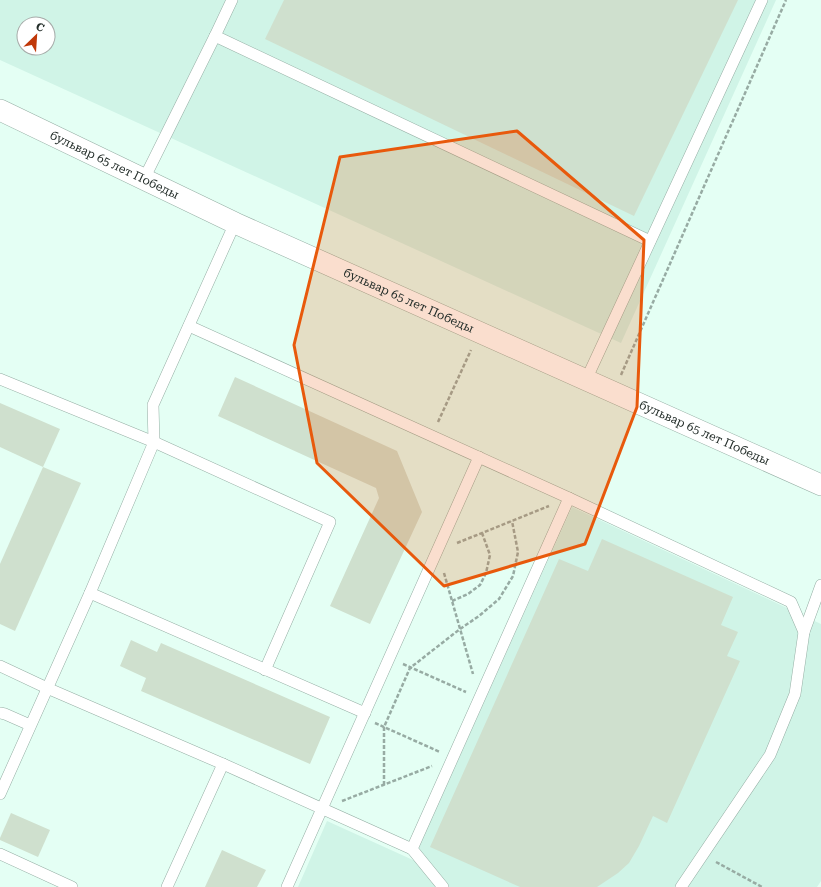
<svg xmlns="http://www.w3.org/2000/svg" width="821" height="887" viewBox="0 0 821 887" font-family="'Roboto Serif',serif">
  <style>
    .built { fill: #d0f4e7; fill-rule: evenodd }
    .building { fill: #cfe0ce }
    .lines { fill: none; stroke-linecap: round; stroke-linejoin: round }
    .lane-casing { stroke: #95aea4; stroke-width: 12 }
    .street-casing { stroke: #95aea4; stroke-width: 22 }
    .path { stroke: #97aba3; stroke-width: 2.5; stroke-dasharray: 4 2; stroke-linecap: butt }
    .lane { stroke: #fff; stroke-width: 11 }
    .street { stroke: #fff; stroke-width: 21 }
    .marked { fill: #e8590c; fill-opacity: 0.2; stroke: #e8590c; stroke-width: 3; stroke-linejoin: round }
    .labels { text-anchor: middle; stroke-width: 3; stroke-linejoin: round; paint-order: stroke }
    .street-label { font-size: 12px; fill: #232d29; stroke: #fff }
  </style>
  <rect width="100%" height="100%" fill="#e4fff4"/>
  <g class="built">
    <path d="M0 0H776L621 343 0 60ZM24 24H48V48H24Z"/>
    <path d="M572 507 821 624V881L817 887H298L327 821 413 860Z"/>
  </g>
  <g class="building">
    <path d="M284 0H738L634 216 265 39Z"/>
    <path d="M235 377 397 451 422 512 370 624 330 606 379 498 376 488 218 416Z"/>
    <path d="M0 403 60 429 43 467 0 447Z"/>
    <path d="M43 467 81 483 15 631 0 624V564Z"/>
    <path d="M602 539 733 597 721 625 738 632 727 656 740 661 667 823 653 816 639 846 629 863 618 873 597 887H520L430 847 559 559 588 571Z"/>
    <path d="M131 640 157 652 161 643 330 717 310 764 141 691 146 678 120 666Z"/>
    <path d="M11 813 50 830 38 857 0 840V838Z"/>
    <path d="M222 850 266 870 257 887H205Z"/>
  </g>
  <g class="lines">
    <defs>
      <g id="lane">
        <path d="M232 0 215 36 650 241"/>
        <path d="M144 179 215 36"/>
        <path d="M189 326 569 498 791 602 804 632"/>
        <path d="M0 379 154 442 330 522 265 670"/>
        <path d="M586 380 762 0"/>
        <path d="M90 593 365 713"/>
        <path d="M0 666 47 688 223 764 412 849"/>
        <path d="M0 713 5 714 30 725"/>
        <path d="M0 794 90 593 154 442 153 405 235 223"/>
        <path d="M0 854 72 887"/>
        <path d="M167 887 223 764"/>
        <path d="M287 887 479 457"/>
        <path d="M443 887 412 849 569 498"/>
        <path d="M681 887 770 755 795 694 804 632 821 585"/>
      </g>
      <g id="street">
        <path id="s1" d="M0 110 235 223 821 485"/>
      </g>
    </defs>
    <use href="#lane" class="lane-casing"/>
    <use href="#street" class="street-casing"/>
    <g class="path">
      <path d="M621 375 786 0"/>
      <path d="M438 422 471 350"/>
      <path d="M457 543 549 506"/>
      <path d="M444 573 473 674"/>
      <path d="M452 601 468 594 480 585 486 573 490 555 482 533"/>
      <path d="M403 664 466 692"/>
      <path d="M375 723 440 752"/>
      <path d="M384 785V727L410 668 460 629 479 616 499 599 513 576 518 552 512 521"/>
      <path d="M342 801 432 766"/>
      <path d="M716 862 762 887"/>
    </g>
    <use href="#lane" class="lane"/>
    <use href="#street" class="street"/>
  </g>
  <path class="marked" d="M517 131 644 240 637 407 585 544 444 586 317 463 294 345 340 157Z"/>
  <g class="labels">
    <g class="street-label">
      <text dy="4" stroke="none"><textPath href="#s1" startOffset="127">бульвар 65 лет Победы</textPath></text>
      <text dy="4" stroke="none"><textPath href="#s1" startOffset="451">бульвар 65 лет Победы</textPath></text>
      <text dy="4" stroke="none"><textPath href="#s1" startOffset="775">бульвар 65 лет Победы</textPath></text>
    </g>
  </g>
  <g transform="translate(36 36) rotate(25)"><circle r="19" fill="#ffffff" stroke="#a7aba9"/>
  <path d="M0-3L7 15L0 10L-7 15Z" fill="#c03809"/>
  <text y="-6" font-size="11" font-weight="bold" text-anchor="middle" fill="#232d29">С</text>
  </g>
</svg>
